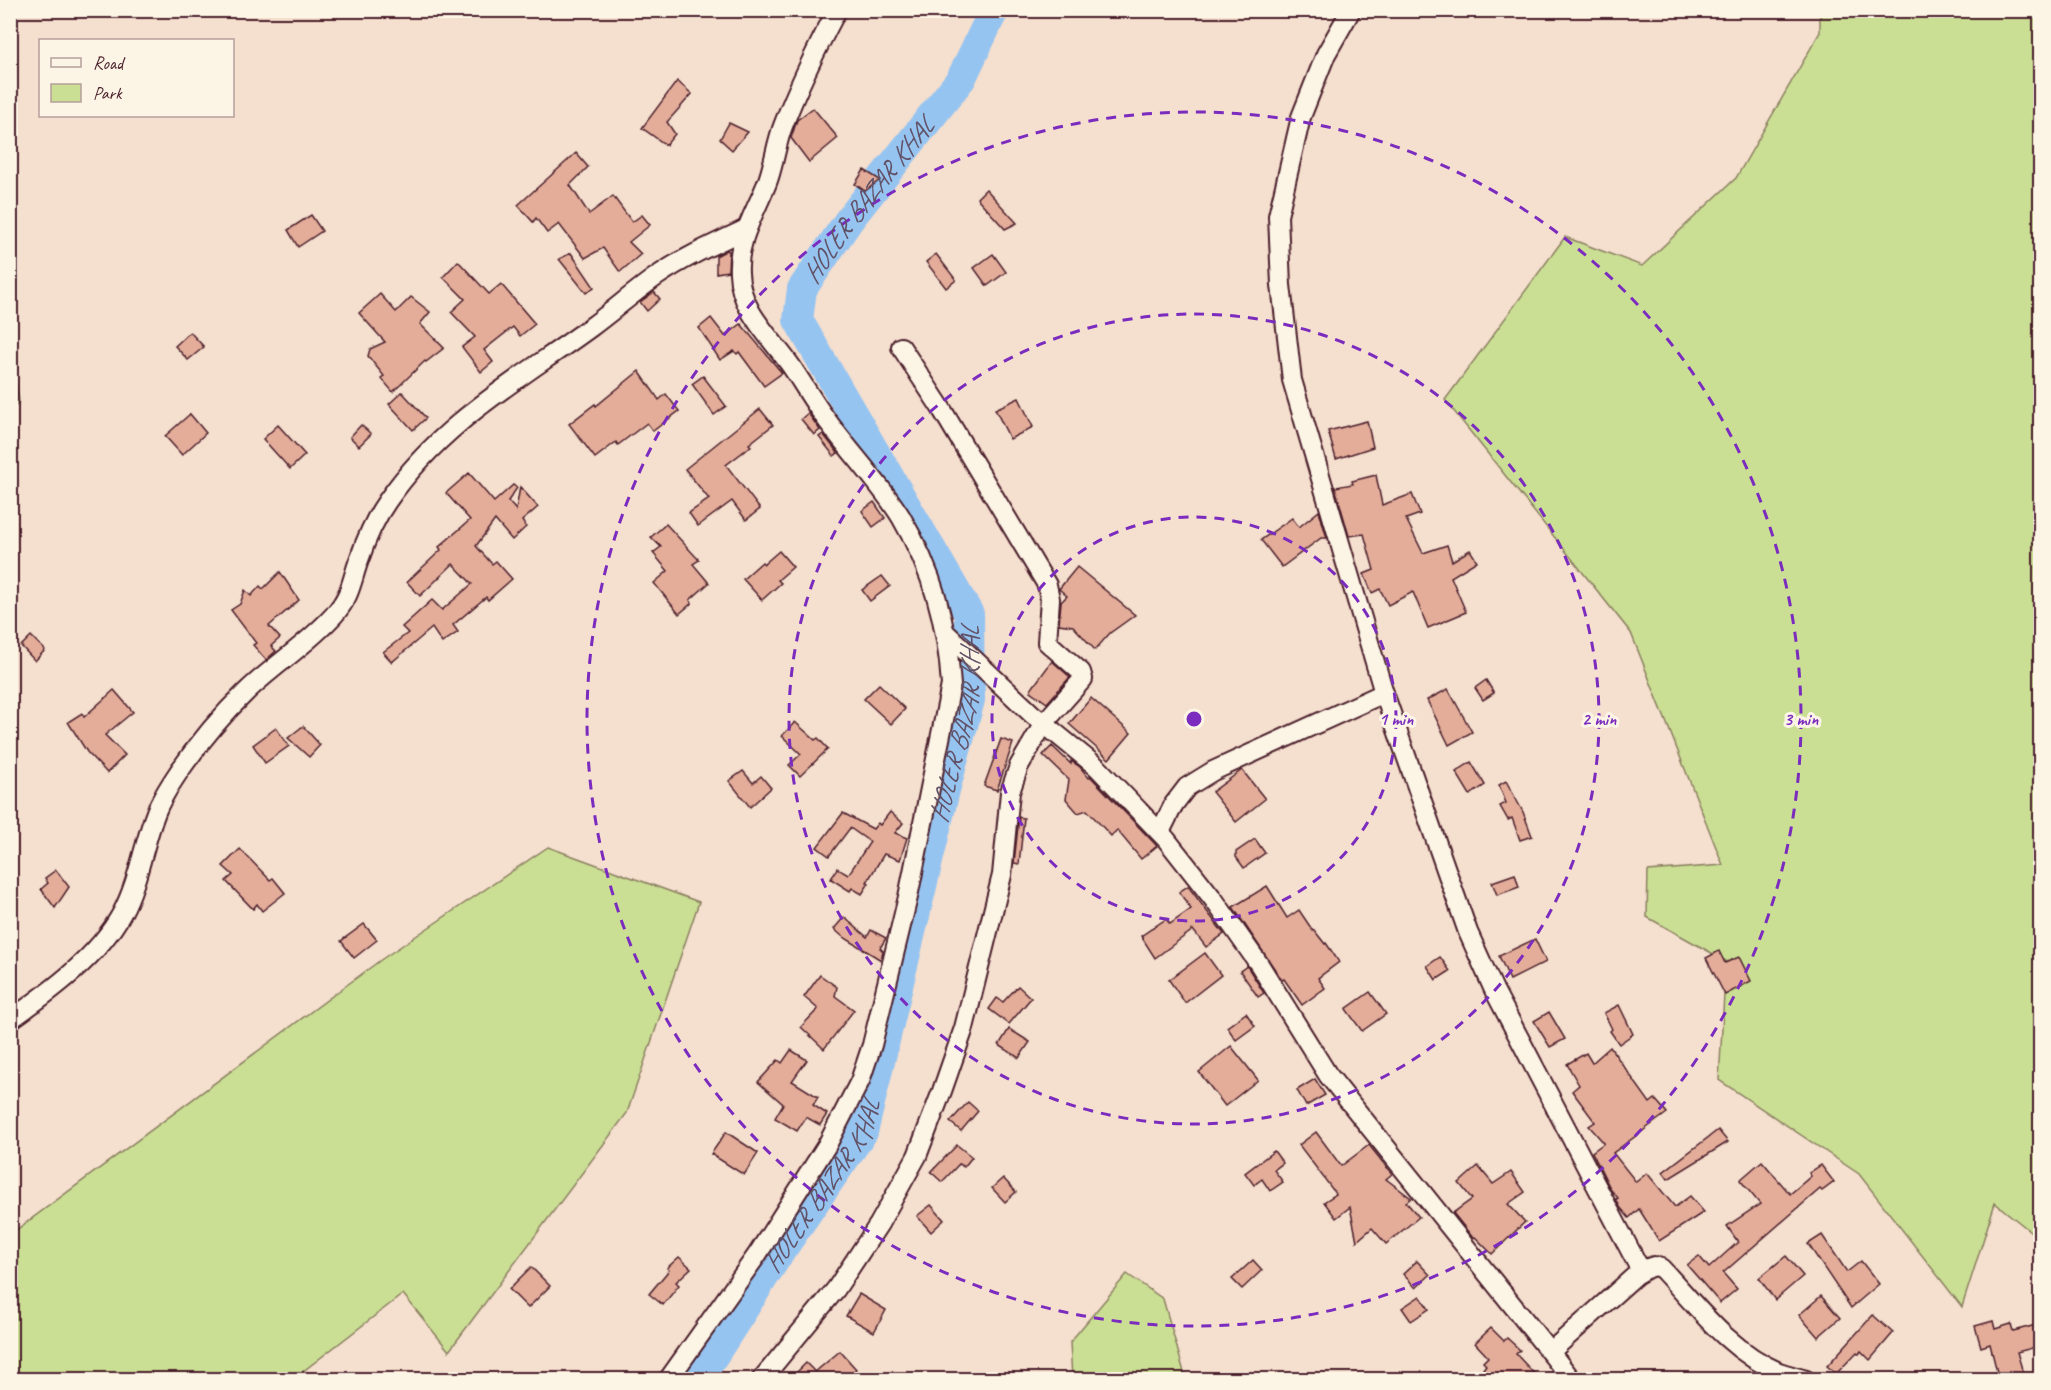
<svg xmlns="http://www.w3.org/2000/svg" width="2051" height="1390" viewBox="0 0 2051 1390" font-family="Caveat,sans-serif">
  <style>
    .green { fill: #cadf94; stroke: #8a7f60; stroke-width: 1.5 }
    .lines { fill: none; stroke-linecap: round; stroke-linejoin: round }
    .river { stroke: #96c4f1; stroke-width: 30 }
    .building { fill: #e4ad9a; stroke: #4a1f2b; stroke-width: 1.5 }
    .minor-casing { stroke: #4a1f2b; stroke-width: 22 }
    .minor { stroke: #fcf5e5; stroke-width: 18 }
    .ring { fill: none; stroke: #7b2cbf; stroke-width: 3; stroke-dasharray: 10 8 }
    .labels { text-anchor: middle; stroke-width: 6; stroke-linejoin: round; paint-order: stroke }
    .water-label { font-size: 27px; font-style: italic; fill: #615166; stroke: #fcf5e5 }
    .centre { fill: #7b2cbf; stroke: #fcf5e5; stroke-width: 3 }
    .ring-label { font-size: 18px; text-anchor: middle; font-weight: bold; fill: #7b2cbf; stroke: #fcf5e5; stroke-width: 6; stroke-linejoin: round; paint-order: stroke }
  </style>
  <rect width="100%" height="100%" fill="#f5dfce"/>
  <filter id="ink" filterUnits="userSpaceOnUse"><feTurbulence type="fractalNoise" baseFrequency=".0167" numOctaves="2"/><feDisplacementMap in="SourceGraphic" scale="12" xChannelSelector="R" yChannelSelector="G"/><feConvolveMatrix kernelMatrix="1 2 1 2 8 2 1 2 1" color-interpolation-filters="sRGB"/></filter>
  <g filter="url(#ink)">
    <g class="green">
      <path d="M1820 11H2040V1239L1995 1203 1962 1307 1859 1174 1719 1080 1726 961 1647 917 1648 871 1723 865 1631 633 1445 400 1565 237 1642 266 1736 178 1820 32Z"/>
      <path d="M10 336 19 402 11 411H10Z"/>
      <path d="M548 847 699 902 627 1113 449 1351 403 1294 293 1379H11V1234L382 959Z"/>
      <path d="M1127 1274 1163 1299 1186 1379H1072L1070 1342Z"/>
    </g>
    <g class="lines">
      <path class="river" id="s1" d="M698 1380 778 1255 863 1132 945 790 970 700 969 614 798 320 802 289 849 220 961 79 994 10"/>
    </g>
    <g class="building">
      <path d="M677 81 692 94 667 122 675 134 666 145 642 128Z"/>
      <path d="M813 108 838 138 809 162 791 138 797 120Z"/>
      <path d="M729 123 748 132 732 150 720 139Z"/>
      <path d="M576 153 588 167 570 185 589 214 613 196 632 222 642 215 650 225 629 242 641 254 620 272 603 248 585 258 559 224 547 233 536 218 533 222 518 205Z"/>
      <path d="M864 170 880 180 865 191 855 184Z"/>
      <path d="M986 189 1017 223 1005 229 977 198Z"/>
      <path d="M311 215 322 231 298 247 288 230Z"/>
      <path d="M727 250 729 251 728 271 716 273V256Z"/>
      <path d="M571 253 594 287 586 293 559 259Z"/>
      <path d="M936 254 956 280 946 288 926 262Z"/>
      <path d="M993 254 1006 272 987 286 974 268Z"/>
      <path d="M458 261 489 294 501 284 535 324 520 336 513 327 484 350 493 362 481 372 462 347 475 337 451 312 465 299 443 277Z"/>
      <path d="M654 292 660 299 647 311 640 302Z"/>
      <path d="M380 294 396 312 411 297 430 312 420 324 444 348 426 362 425 361 393 392 381 378 384 376 368 356 370 349 385 342 359 313Z"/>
      <path d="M711 318 725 336 741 324 782 373 764 386 739 352 737 354 734 351 720 360 699 328Z"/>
      <path d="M190 332 204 347 188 360 175 346Z"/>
      <path d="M639 371 659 400 666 394 679 411 653 431 647 423 618 445 616 442 595 458 569 424 595 404 596 406Z"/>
      <path d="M703 376 726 406 714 415 692 384Z"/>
      <path d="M402 392 426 418 413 430 389 404Z"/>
      <path d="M1019 398 1033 427 1010 439 995 409Z"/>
      <path d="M760 409 773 425 749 444 751 446 726 465 760 509 746 520 732 501 698 526 689 513 709 499 685 469Z"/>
      <path d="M808 413 820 430 814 435 801 419Z"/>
      <path d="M190 414 206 433 182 455 165 436Z"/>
      <path d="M1367 421 1373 447 1336 459 1328 431Z"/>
      <path d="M278 425 305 455 290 469 263 439Z"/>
      <path d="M361 425 371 434 359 446 350 437Z"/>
      <path d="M823 434 838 453 834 456 819 437Z"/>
      <path d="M469 473 494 502 513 485 517 488 508 501 516 510 520 487 538 507 522 521 526 527 512 540 495 520 476 546 492 564 496 561 512 579 488 600 486 597 453 625 458 632 442 643 432 628 392 662 383 652 408 633 402 627 432 600 442 610 472 584 453 564 420 596 407 582 441 550 439 547 470 520 446 493Z"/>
      <path d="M1376 475 1382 505 1412 494 1420 514 1406 519 1423 553 1447 545 1452 561 1470 550 1477 561 1451 577 1466 612 1428 628 1413 592 1388 605 1380 589 1372 593 1364 574 1374 570 1364 534 1349 536 1335 487 1353 484 1352 481Z"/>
      <path d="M874 502 885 518 873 527 862 511Z"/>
      <path d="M1319 511 1327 538H1321L1282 567 1261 540 1292 518 1299 527Z"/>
      <path d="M666 524 699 560 693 564 709 583 690 600 692 603 679 614 654 583 668 571 653 553 661 547 651 537Z"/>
      <path d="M779 551 793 567 778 580 781 583 762 600 743 579 762 562 764 564Z"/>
      <path d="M1077 567 1135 615 1110 633 1095 650 1073 626 1059 624 1061 602 1067 596 1059 589Z"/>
      <path d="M280 572 299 600 269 626 280 638 271 646 276 651 266 660 253 645 256 643 231 610 240 604 245 590 251 596 260 586 263 589Z"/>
      <path d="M882 576 890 586 870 601 862 590Z"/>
      <path d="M31 636 45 650 35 661 21 646Z"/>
      <path d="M1052 661 1070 677 1047 703 1030 691Z"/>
      <path d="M1486 680 1494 693 1483 700 1475 688Z"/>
      <path d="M879 684 905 709 891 724 864 699Z"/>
      <path d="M1448 689 1472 732 1449 745 1427 700Z"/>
      <path d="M114 690 133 712 105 735 125 755 107 773 87 752 68 722 82 713 84 717Z"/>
      <path d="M1091 698 1131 733 1109 759 1069 724Z"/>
      <path d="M795 722 815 740 818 738 828 749 800 776 789 765 801 754 782 736Z"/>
      <path d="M303 726 320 745 309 757 288 738Z"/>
      <path d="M276 728 289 746 265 763 253 745Z"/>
      <path d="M1001 739 1013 743 997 790 984 786Z"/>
      <path d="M1052 746 1071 764V761L1080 767 1089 778 1090 776 1157 846 1141 859 1117 830 1111 836 1087 810 1078 813 1066 799 1069 780 1043 755Z"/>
      <path d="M1471 762 1485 785 1470 795 1456 772Z"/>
      <path d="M1242 770 1265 799 1236 822 1212 792Z"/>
      <path d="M743 771 753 783 761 776 771 788 750 807 729 781Z"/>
      <path d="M1506 781 1523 812 1532 836 1520 840 1512 818 1508 820 1500 806 1506 803 1499 785Z"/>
      <path d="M890 812 903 823 895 833 907 838 900 860 884 854 867 882 869 883 862 894 852 888 850 891 831 879 837 868 848 875 870 842 850 828 829 856 817 847 843 813 873 829 878 823 880 825Z"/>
      <path d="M1019 817 1024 818 1019 864 1014 863Z"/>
      <path d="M1255 839 1265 853 1244 868 1236 857V852Z"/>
      <path d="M240 849 270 880 273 878 285 893 262 911 257 904 253 909 226 881 233 875 223 866Z"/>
      <path d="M56 870 69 887 55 908 41 889 48 883 45 878Z"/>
      <path d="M1515 874 1519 887 1497 895 1492 882Z"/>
      <path d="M1188 886 1224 934 1206 947 1193 930 1155 958 1141 936 1166 919 1170 924 1191 909 1179 892Z"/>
      <path d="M1267 886 1287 918 1299 910 1313 931 1314 930 1325 944 1326 943 1339 962 1318 978 1325 988 1302 1005 1284 979 1282 980 1233 907Z"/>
      <path d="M844 917 867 937 871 930 886 938 880 948 883 951 881 960 842 936 834 929Z"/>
      <path d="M364 924 377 940 354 958 341 941Z"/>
      <path d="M1535 939 1546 962 1510 980 1499 956Z"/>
      <path d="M1719 951 1725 963 1739 957 1751 981 1725 995 1706 958Z"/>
      <path d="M1205 953 1221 975 1185 1003 1169 980Z"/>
      <path d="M1440 957 1450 971 1436 980 1427 966Z"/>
      <path d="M1247 966 1264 993 1258 997 1240 971Z"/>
      <path d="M820 975 837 987 835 996 854 1010 824 1049 801 1027 818 1009 804 997Z"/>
      <path d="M1018 986 1031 998 1009 1024 989 1009 997 998 1003 1002Z"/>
      <path d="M1370 992 1386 1014 1362 1031 1346 1009Z"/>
      <path d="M1619 1005 1633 1034 1619 1044 1610 1031 1612 1029 1604 1013Z"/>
      <path d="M1549 1012 1565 1039 1550 1047 1534 1021Z"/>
      <path d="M1246 1013 1255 1026 1236 1040 1227 1027Z"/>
      <path d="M1009 1029 1030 1042 1019 1058 999 1045Z"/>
      <path d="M1231 1046 1258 1080 1225 1106 1199 1072Z"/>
      <path d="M1610 1047 1650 1103 1655 1099 1667 1113 1613 1153 1636 1182 1647 1173 1675 1207 1690 1196 1704 1212 1659 1241 1639 1209 1629 1218 1620 1207 1616 1199 1618 1198 1611 1190 1592 1152 1604 1143 1589 1126 1595 1122 1572 1091 1579 1085 1567 1064 1586 1053 1592 1063Z"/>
      <path d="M791 1050 807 1060 792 1081 818 1097 813 1105 827 1114 820 1125 806 1117 797 1131 775 1118 783 1104 758 1082 778 1060 782 1063Z"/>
      <path d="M1315 1079 1325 1095 1306 1106 1297 1090Z"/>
      <path d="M968 1102 978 1111 961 1131 950 1122Z"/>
      <path d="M1718 1130 1728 1142 1668 1179 1663 1172Z"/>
      <path d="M726 1132 758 1153 744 1175 711 1154Z"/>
      <path d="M1316 1132 1341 1166 1369 1145 1392 1174 1386 1179 1411 1198 1406 1202 1419 1217 1386 1244 1372 1228 1357 1241 1350 1207 1336 1218 1324 1202 1336 1194 1299 1145Z"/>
      <path d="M957 1145 972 1157 964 1167 959 1164 942 1182 931 1172Z"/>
      <path d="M1274 1151 1283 1163 1274 1170 1283 1182 1270 1191 1262 1179 1254 1185 1245 1173Z"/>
      <path d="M1762 1161 1790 1194 1811 1176 1809 1173 1821 1165 1834 1182 1822 1191 1820 1189 1723 1273 1737 1289 1720 1303 1687 1265 1699 1256 1709 1268 1738 1242 1727 1226 1760 1204 1740 1180Z"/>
      <path d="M1478 1166 1493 1184 1511 1172 1525 1192 1508 1204 1525 1222 1492 1254 1475 1237 1473 1238 1453 1213 1472 1199 1459 1183Z"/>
      <path d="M1003 1178 1016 1192 1005 1202 992 1188Z"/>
      <path d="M931 1205 944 1220 931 1232 917 1216Z"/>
      <path d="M1822 1235 1847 1272 1861 1261 1879 1284 1851 1308 1808 1244Z"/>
      <path d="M1786 1256 1803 1276 1775 1300 1759 1278Z"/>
      <path d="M679 1257 691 1268 676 1282 679 1285 663 1305 649 1294 669 1270 667 1268Z"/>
      <path d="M1253 1260 1262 1270 1242 1289 1232 1279Z"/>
      <path d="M1417 1261 1430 1275 1416 1288 1403 1274Z"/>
      <path d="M531 1267 550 1286 528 1308 509 1289Z"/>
      <path d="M859 1294 886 1310 874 1332 846 1316Z"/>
      <path d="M1420 1296 1429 1309 1411 1321 1402 1308Z"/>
      <path d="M1821 1296 1840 1318 1818 1337 1799 1315Z"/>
      <path d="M1873 1315 1893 1333 1870 1360 1861 1351 1859 1354 1857 1352 1836 1374 1827 1366Z"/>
      <path d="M1993 1321 1995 1329 2011 1324 2013 1331 2040 1324V1346L2017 1352 2024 1376 1999 1380 1990 1344 1981 1347 1975 1326Z"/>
      <path d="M1491 1328 1504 1341 1507 1338 1520 1350 1516 1354 1540 1380H1475L1486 1365 1483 1362 1488 1357 1475 1343Z"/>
      <path d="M840 1351 856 1369 844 1380H789L806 1363 815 1372Z"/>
    </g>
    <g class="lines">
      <defs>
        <g id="minor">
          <path d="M1351 10 1326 54 1301 117 1278 216 1281 285 1292 380 1384 693 1468 932 1494 990 1641 1271"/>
          <path d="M946 633 1032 714 1097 767 1166 839 1214 900 1259 964 1328 1075 1550 1352 1636 1275 1648 1268 1654 1266 1661 1268C1696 1305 1730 1352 1779 1372 1787 1375 1797 1377 1806 1380"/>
          <path d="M1160 832 1174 804 1187 787 1213 771 1384 693"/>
          <path d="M10 1020C51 991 98 957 122 913 139 881 143 845 156 812 161 799 170 785 178 773 198 744 220 717 246 692 274 665 308 644 334 615 351 596 351 582 359 560 366 539 375 518 388 500 442 422 517 381 591 327 613 311 634 292 657 276 685 257 716 243 746 229"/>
          <path d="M1550 1352 1572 1380"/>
          <path d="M668 1380 757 1255 827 1145 860 1081 872 1045 908 897 951 685C947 622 933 572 901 517 882 486 851 453 829 423 815 405 804 385 791 366 771 337 740 311 739 273 737 240 755 213 767 183 774 165 776 144 783 126 798 86 817 48 837 10"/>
          <path d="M761 1380 836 1289 879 1224 917 1156 942 1091 964 1028 1002 875 1010 792 1019 766 1044 723 1083 679 1081 672 1047 642 1050 599 1047 585 941 408 901 347"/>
        </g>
      </defs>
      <use href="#minor" class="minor-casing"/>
      <use href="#minor" class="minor"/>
    </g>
  </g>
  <g class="ring">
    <circle cx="1194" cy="719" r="202"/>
    <circle cx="1194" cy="719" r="405"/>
    <circle cx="1194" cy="719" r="607"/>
  </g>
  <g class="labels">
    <g class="water-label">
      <text dy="9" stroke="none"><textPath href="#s1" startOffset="1311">HOLER BAZAR KHAL</textPath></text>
      <text dy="9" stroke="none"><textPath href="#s1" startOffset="717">HOLER BAZAR KHAL</textPath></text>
      <text dy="9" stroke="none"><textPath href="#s1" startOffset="231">HOLER BAZAR KHAL</textPath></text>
    </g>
  </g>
  <circle cx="1194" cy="719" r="9" class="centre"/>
  <g class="ring-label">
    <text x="1396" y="725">1 min</text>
    <text x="1599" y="725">2 min</text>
    <text x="1801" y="725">3 min</text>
  </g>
  <rect width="2051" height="1390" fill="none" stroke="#fcf5e5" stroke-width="36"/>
  <rect x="18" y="18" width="2015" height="1354" fill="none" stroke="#4a1f2b" stroke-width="2" filter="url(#ink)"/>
  <rect x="39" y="39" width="195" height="78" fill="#fcf5e5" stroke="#b59f9b" stroke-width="1.5"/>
  <rect x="51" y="58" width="30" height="9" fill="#fcf5e5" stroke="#b59f9b" stroke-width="1.5"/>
  <text x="93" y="69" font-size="18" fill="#4a1f2b">Road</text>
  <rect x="51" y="84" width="30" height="18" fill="#cadf94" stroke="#b59f9b" stroke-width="1.5"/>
  <text x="93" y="99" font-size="18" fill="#4a1f2b">Park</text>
</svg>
